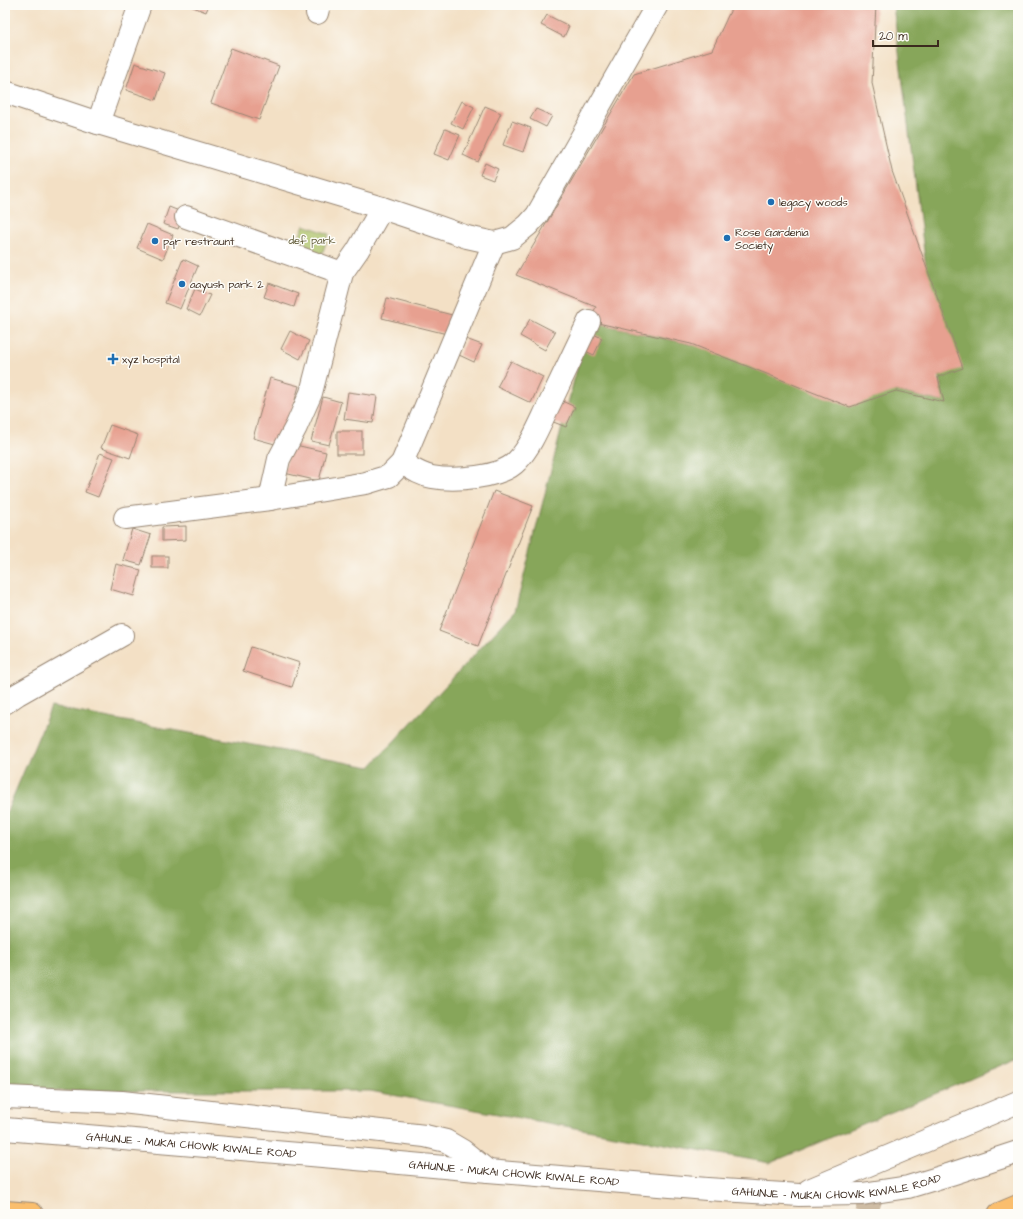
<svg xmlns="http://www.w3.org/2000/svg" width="1023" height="1219" viewBox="0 0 1023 1219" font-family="'Architects Daughter',sans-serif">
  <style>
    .green { fill: #aac064; stroke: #727541 }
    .forest { fill: #87a65a; stroke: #61683c }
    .building { fill: #e7a090 }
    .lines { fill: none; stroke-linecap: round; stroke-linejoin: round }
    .minor-tunnel { stroke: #cebca4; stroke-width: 22; stroke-dasharray: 22 11; stroke-linecap: butt }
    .minor-casing { stroke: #978572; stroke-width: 24 }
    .highway-casing { stroke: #978572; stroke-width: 24 }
    .minor { stroke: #fff; stroke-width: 22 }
    .highway { stroke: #fabe6d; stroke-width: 22 }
    .poi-dot { fill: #1f6fb2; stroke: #fdfcf7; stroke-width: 1.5 }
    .labels { text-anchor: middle; stroke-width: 3; stroke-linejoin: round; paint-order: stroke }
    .poi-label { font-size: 11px; fill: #3b2a1e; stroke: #fdfcf7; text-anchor: start }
    .park-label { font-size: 11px; fill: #5c5733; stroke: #fdfcf7 }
    .street-label { font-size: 11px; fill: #3b2a1e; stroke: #fdfcf7 }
  </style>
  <rect width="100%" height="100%" fill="#fdfcf7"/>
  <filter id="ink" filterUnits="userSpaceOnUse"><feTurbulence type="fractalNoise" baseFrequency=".025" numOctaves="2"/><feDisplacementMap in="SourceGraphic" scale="8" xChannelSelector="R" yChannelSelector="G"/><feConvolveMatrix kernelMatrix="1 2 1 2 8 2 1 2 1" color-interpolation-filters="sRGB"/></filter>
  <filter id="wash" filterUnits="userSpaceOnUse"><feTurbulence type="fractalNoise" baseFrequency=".012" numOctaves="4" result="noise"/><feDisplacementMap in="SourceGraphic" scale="16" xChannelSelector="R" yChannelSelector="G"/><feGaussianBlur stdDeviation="0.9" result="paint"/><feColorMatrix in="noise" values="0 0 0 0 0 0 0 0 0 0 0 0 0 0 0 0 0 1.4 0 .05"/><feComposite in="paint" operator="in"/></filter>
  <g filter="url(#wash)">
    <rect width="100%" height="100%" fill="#f3e0c5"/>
    <path class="green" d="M304 225 329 234 321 257 295 247Z"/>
    <path class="forest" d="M893 5H1018V1059L770 1163 370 1091H5V816L51 707 370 767 515 611 589 321 943 402Z"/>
    <g id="blocks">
      <g class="building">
        <path d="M188 5H209L206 12Z"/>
        <path d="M733 5H876L872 83 892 171 963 368 938 377 944 402 896 391 850 407 691 344 589 321 596 307 516 275 634 74 712 50Z"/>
        <path d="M547 15 569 26 564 37 541 25Z"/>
        <path d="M231 48 279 66 259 120 211 103Z"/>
        <path d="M135 63 165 73 156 100 126 90Z"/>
        <path d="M462 101 474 107 463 129 451 123Z"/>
        <path d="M485 106 501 113 478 162 463 155Z"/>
        <path d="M536 109 552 116 546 127 530 119Z"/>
        <path d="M512 121 531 128 523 152 503 145Z"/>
        <path d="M445 129 460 135 449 160 434 154Z"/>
        <path d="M485 163 498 169 493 180 480 175Z"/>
        <path d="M169 207 184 213 178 229 163 224Z"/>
        <path d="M147 224 173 235 163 259 137 248Z"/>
        <path d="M183 259 198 266 180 309 165 303Z"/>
        <path d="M269 283 298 294 294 307 264 297Z"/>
        <path d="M195 289 210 295 200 316 186 309Z"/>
        <path d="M387 298 452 315 447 334 382 318Z"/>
        <path d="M530 319 555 332 545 350 520 336Z"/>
        <path d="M290 331 309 341 300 359 281 349Z"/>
        <path d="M589 332 602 338 594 355 581 349Z"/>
        <path d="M466 339 482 345 474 362 459 355Z"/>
        <path d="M511 361 543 377 531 403 497 387Z"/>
        <path d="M270 378 299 386 282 446 253 438Z"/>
        <path d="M348 392 377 396 373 423 344 419Z"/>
        <path d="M323 397 341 402 329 445 311 441Z"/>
        <path d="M560 400 575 407 566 427 551 421Z"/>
        <path d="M110 425 138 435 130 458 101 448Z"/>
        <rect x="337" y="431" width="25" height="23"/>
        <path d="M291 444 326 452 319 481 284 473Z"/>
        <path d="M100 453 114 458 98 497 85 492Z"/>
        <path d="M494 491 533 506 478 646 439 631Z"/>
        <path d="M186 526V540L162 541V527Z"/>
        <path d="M132 529 151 535 141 565 123 560Z"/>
        <rect x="152" y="556" width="16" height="12"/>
        <path d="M116 564 141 570 134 596 110 589Z"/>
        <path d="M251 647 300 663 292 687 243 671Z"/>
      </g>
    </g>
  </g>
  <g filter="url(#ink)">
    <use href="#blocks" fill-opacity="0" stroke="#978572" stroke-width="1"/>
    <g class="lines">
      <path class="minor-tunnel" d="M866 1214 874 1192"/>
      <defs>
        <g id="minor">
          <path d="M317 13 319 5"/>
          <path d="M5 92 98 123 382 208 424 222 467 237 494 243 512 238 528 225 537 215 657 5"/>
          <path d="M98 123 140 5"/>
          <path d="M186 217 342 273"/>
          <path d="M402 463C412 469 421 475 432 477 454 481 502 478 517 461 532 445 540 423 550 403 563 376 576 348 589 321"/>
          <path d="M270 499 279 459 296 427 311 393 342 273 358 250 382 208"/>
          <path d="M125 518 270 499 366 483 389 476 402 463 494 243"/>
          <path d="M5 703 18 694 122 635"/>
          <path d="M5 1097 122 1102 425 1136 446 1141 463 1151 488 1171"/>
          <path id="s1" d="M5 1129 334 1157 488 1171 707 1189 799 1195 862 1194 908 1187 951 1174 1018 1152"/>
          <path d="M809 1190 1018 1102"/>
        </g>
        <g id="highway">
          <path d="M5 1212 32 1214"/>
          <path d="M999 1214 1018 1206"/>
        </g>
      </defs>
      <use href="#minor" class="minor-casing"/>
      <use href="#highway" class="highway-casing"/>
      <use href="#minor" class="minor"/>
      <use href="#highway" class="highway"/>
    </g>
  </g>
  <g class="poi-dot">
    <circle cx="771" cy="202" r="4"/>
    <circle cx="727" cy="238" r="4"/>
    <circle cx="155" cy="241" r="4"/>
    <circle cx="182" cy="284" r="4"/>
    <path d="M111 353h4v4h4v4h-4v4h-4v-4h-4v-4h4z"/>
  </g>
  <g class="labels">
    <g class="poi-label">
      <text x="779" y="206">legacy woods</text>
      <text x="735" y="236">Rose Gardenia<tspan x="735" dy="13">Society</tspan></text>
      <text x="163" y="245">pqr restraunt</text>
      <text x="190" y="288">aayush park 2</text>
      <text x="122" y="363">xyz hospital</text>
    </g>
    <g class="park-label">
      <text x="312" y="244">def park</text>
    </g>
    <g class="street-label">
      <text dy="4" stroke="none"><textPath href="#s1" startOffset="187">GAHUNJE - MUKAI CHOWK KIWALE ROAD</textPath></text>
      <text dy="4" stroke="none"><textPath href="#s1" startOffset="511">GAHUNJE - MUKAI CHOWK KIWALE ROAD</textPath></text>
      <text dy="4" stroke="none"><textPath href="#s1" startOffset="835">GAHUNJE - MUKAI CHOWK KIWALE ROAD</textPath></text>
    </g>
  </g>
  <rect width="1023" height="1219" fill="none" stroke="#fdfcf7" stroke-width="20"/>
  <path d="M873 40v6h65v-6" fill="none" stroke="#3b2a1e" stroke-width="2"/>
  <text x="879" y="40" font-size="12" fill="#3b2a1e" stroke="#fdfcf7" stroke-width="3" paint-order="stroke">20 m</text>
</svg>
